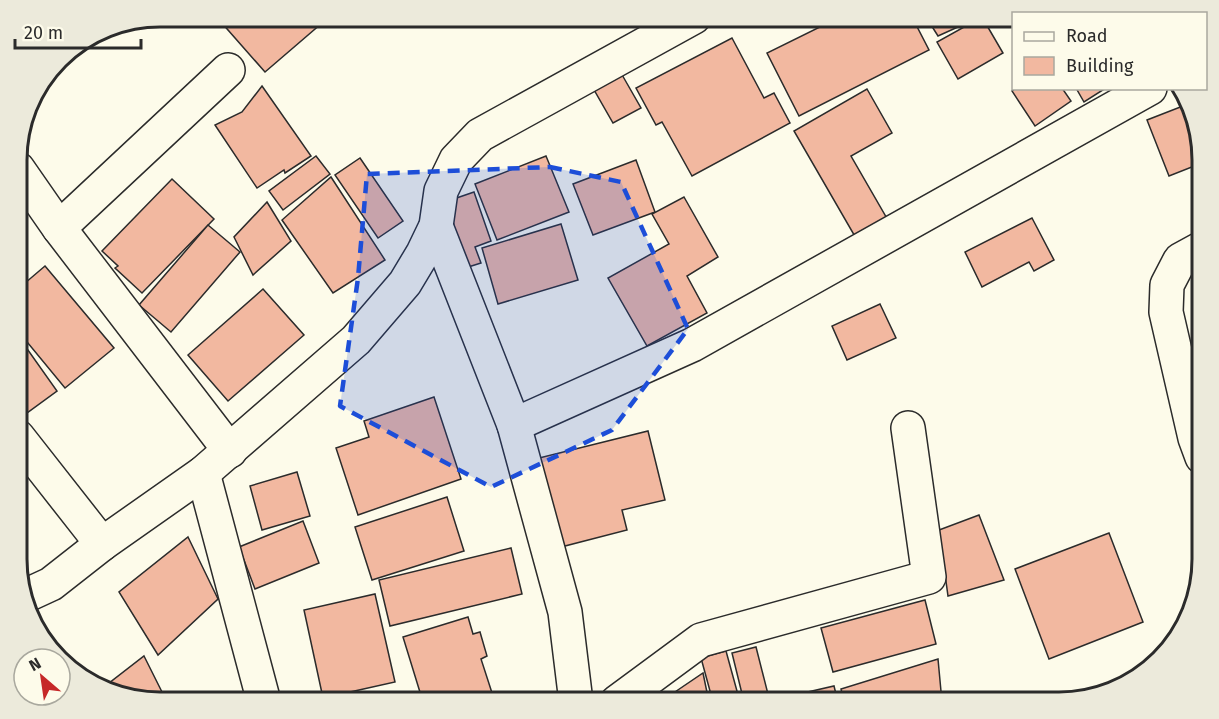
<svg xmlns="http://www.w3.org/2000/svg" width="1219" height="719" viewBox="0 0 1219 719" font-family="'Fira Sans',sans-serif">
  <style>
    .building { fill: #f2b8a0; stroke: #2b2b2b; stroke-width: 1.5 }
    .lines { fill: none; stroke-linecap: round; stroke-linejoin: round }
    .street-casing { stroke: #2b2b2b; stroke-width: 36 }
    .street { stroke: #fdfbea; stroke-width: 33 }
    .marked { fill: #1d4ed8; fill-opacity: 0.2; stroke: #1d4ed8; stroke-width: 4.5; stroke-dasharray: 12 8; stroke-linejoin: round }
    .rim { fill: none; stroke: #2b2b2b; stroke-width: 3 }
  </style>
  <rect width="100%" height="100%" fill="#fdfbea"/>
  <g class="building">
    <path d="M227 17H329L265 72 221 22Z"/>
    <path d="M840 17H912L929 50 799 116 767 53Z"/>
    <path d="M926 17H980L938 36Z"/>
    <path d="M982 17 1003 53 958 79 937 42Z"/>
    <path d="M732 38 764 98 774 93 790 123 692 176 662 122 656 125 636 88Z"/>
    <path d="M621 73 641 108 613 123 593 88Z"/>
    <path d="M262 86 311 156 285 173 284 170 257 188 215 125 242 112Z"/>
    <path d="M1016 88H1062L1071 101 1035 126 1012 91Z"/>
    <path d="M1076 88H1106L1084 102Z"/>
    <path d="M867 89 892 133 851 156 889 222 857 240 794 131Z"/>
    <path d="M1188 104 1202 150V163L1169 176 1147 120Z"/>
    <path d="M316 156 330 174 283 210 269 191Z"/>
    <path d="M546 156 569 212 497 240 475 184Z"/>
    <path d="M360 158 403 221 378 238 335 175Z"/>
    <path d="M636 160 655 212 593 235 573 184Z"/>
    <path d="M331 177 385 260 333 293 282 220Z"/>
    <path d="M172 179 214 219 142 293 115 268 118 266 102 251Z"/>
    <path d="M474 192 491 241 475 247 481 263 465 268 442 203Z"/>
    <path d="M684 197 718 257 687 276 707 313 647 346 608 278 669 244 652 214Z"/>
    <path d="M267 202 291 241 253 275 234 237Z"/>
    <path d="M1032 218 1054 260 1034 271 1029 262 982 287 965 252Z"/>
    <path d="M561 224 578 280 498 304 482 248Z"/>
    <path d="M208 225 240 252 171 332 139 305Z"/>
    <path d="M45 266 114 348 65 388 18 331V289Z"/>
    <path d="M263 289 304 335 228 401 188 355Z"/>
    <path d="M880 304 896 338 847 360 832 326Z"/>
    <path d="M18 336 57 391 20 418 18 414Z"/>
    <path d="M434 397 461 479 358 515 336 448 369 437 364 421Z"/>
    <path d="M648 431 665 500 622 510 627 530 561 547 539 458Z"/>
    <path d="M297 472 310 516 262 530 250 486Z"/>
    <path d="M447 497 464 551 372 580 355 527Z"/>
    <path d="M979 515 1004 580 948 596 939 530Z"/>
    <path d="M303 521 319 563 255 589 239 547Z"/>
    <path d="M1109 533 1143 622 1049 659 1015 569Z"/>
    <path d="M188 537 218 599 158 655 119 592Z"/>
    <path d="M511 548 522 594 390 626 379 580Z"/>
    <path d="M375 594 395 682 323 698 304 610Z"/>
    <path d="M925 600 936 644 833 672 821 628Z"/>
    <path d="M468 617 473 634 480 632 487 656 481 659 494 699 484 702H423L403 637Z"/>
    <path d="M756 647 770 702H744L732 653Z"/>
    <path d="M726 651 740 702H713L701 658Z"/>
    <path d="M144 656 167 702H160L104 687Z"/>
    <path d="M938 659 942 702H844L841 689Z"/>
    <path d="M703 673 709 702H666L672 694Z"/>
    <path d="M834 686 838 702H778L777 699Z"/>
  </g>
  <g class="lines">
    <defs>
      <g id="street">
        <path d="M18 169 59 228 230 451"/>
        <path d="M436 226 514 425 565 612 576 702"/>
        <path d="M59 228 228 70"/>
        <path d="M1202 248 1180 260 1167 285 1166 312 1195 438 1202 457"/>
        <path d="M514 425 692 345 1150 88"/>
        <path d="M18 437 102 544"/>
        <path d="M203 473 264 702"/>
        <path d="M25 596 51 584 102 544 203 473 356 340 405 283 423 253 436 226 441 191 456 160 480 135 694 17"/>
        <path d="M617 702 701 640 929 577 908 428"/>
      </g>
    </defs>
    <use href="#street" class="street-casing"/>
    <use href="#street" class="street"/>
  </g>
  <path class="marked" d="M550 167 621 182 688 329 612 430 491 487 340 406 358 278 367 174Z"/>
  <path d="M0 0H1219V719H0ZM160 27H1059A133 133 0 0 1 1192 160V559A133 133 0 0 1 1059 692H160A133 133 0 0 1 27 559V160A133 133 0 0 1 160 27Z" fill="#eceadb" fill-rule="evenodd"/>
  <path class="rim" d="M160 27H1059A133 133 0 0 1 1192 160V559A133 133 0 0 1 1059 692H160A133 133 0 0 1 27 559V160A133 133 0 0 1 160 27Z"/>
  <rect x="1012" y="12" width="195" height="78" fill="#fdfbea" stroke="#a9a89e" stroke-width="1.5"/>
  <rect x="1024" y="32" width="30" height="9" fill="#fdfbea" stroke="#a9a89e" stroke-width="1.5"/>
  <text x="1066" y="42" font-size="18" fill="#2b2b2b">Road</text>
  <rect x="1024" y="57" width="30" height="18" fill="#f2b8a0" stroke="#a9a89e" stroke-width="1.5"/>
  <text x="1066" y="72" font-size="18" fill="#2b2b2b">Building</text>
  <g transform="translate(42 677) rotate(331)"><circle r="28" fill="#fdfbea" stroke="#a9a89e" stroke-width="1.5"/>
  <path d="M0-4.5L10 22L0 15L-10 22Z" fill="#c62828"/>
  <text y="-9" font-size="16" font-weight="bold" text-anchor="middle" fill="#2b2b2b">N</text>
  </g>
  <path d="M15 39v9h126v-9" fill="none" stroke="#2b2b2b" stroke-width="3"/>
  <text x="24" y="39" font-size="18" fill="#2b2b2b" stroke="#fdfbea" stroke-width="4.5" paint-order="stroke">20 m</text>
</svg>
